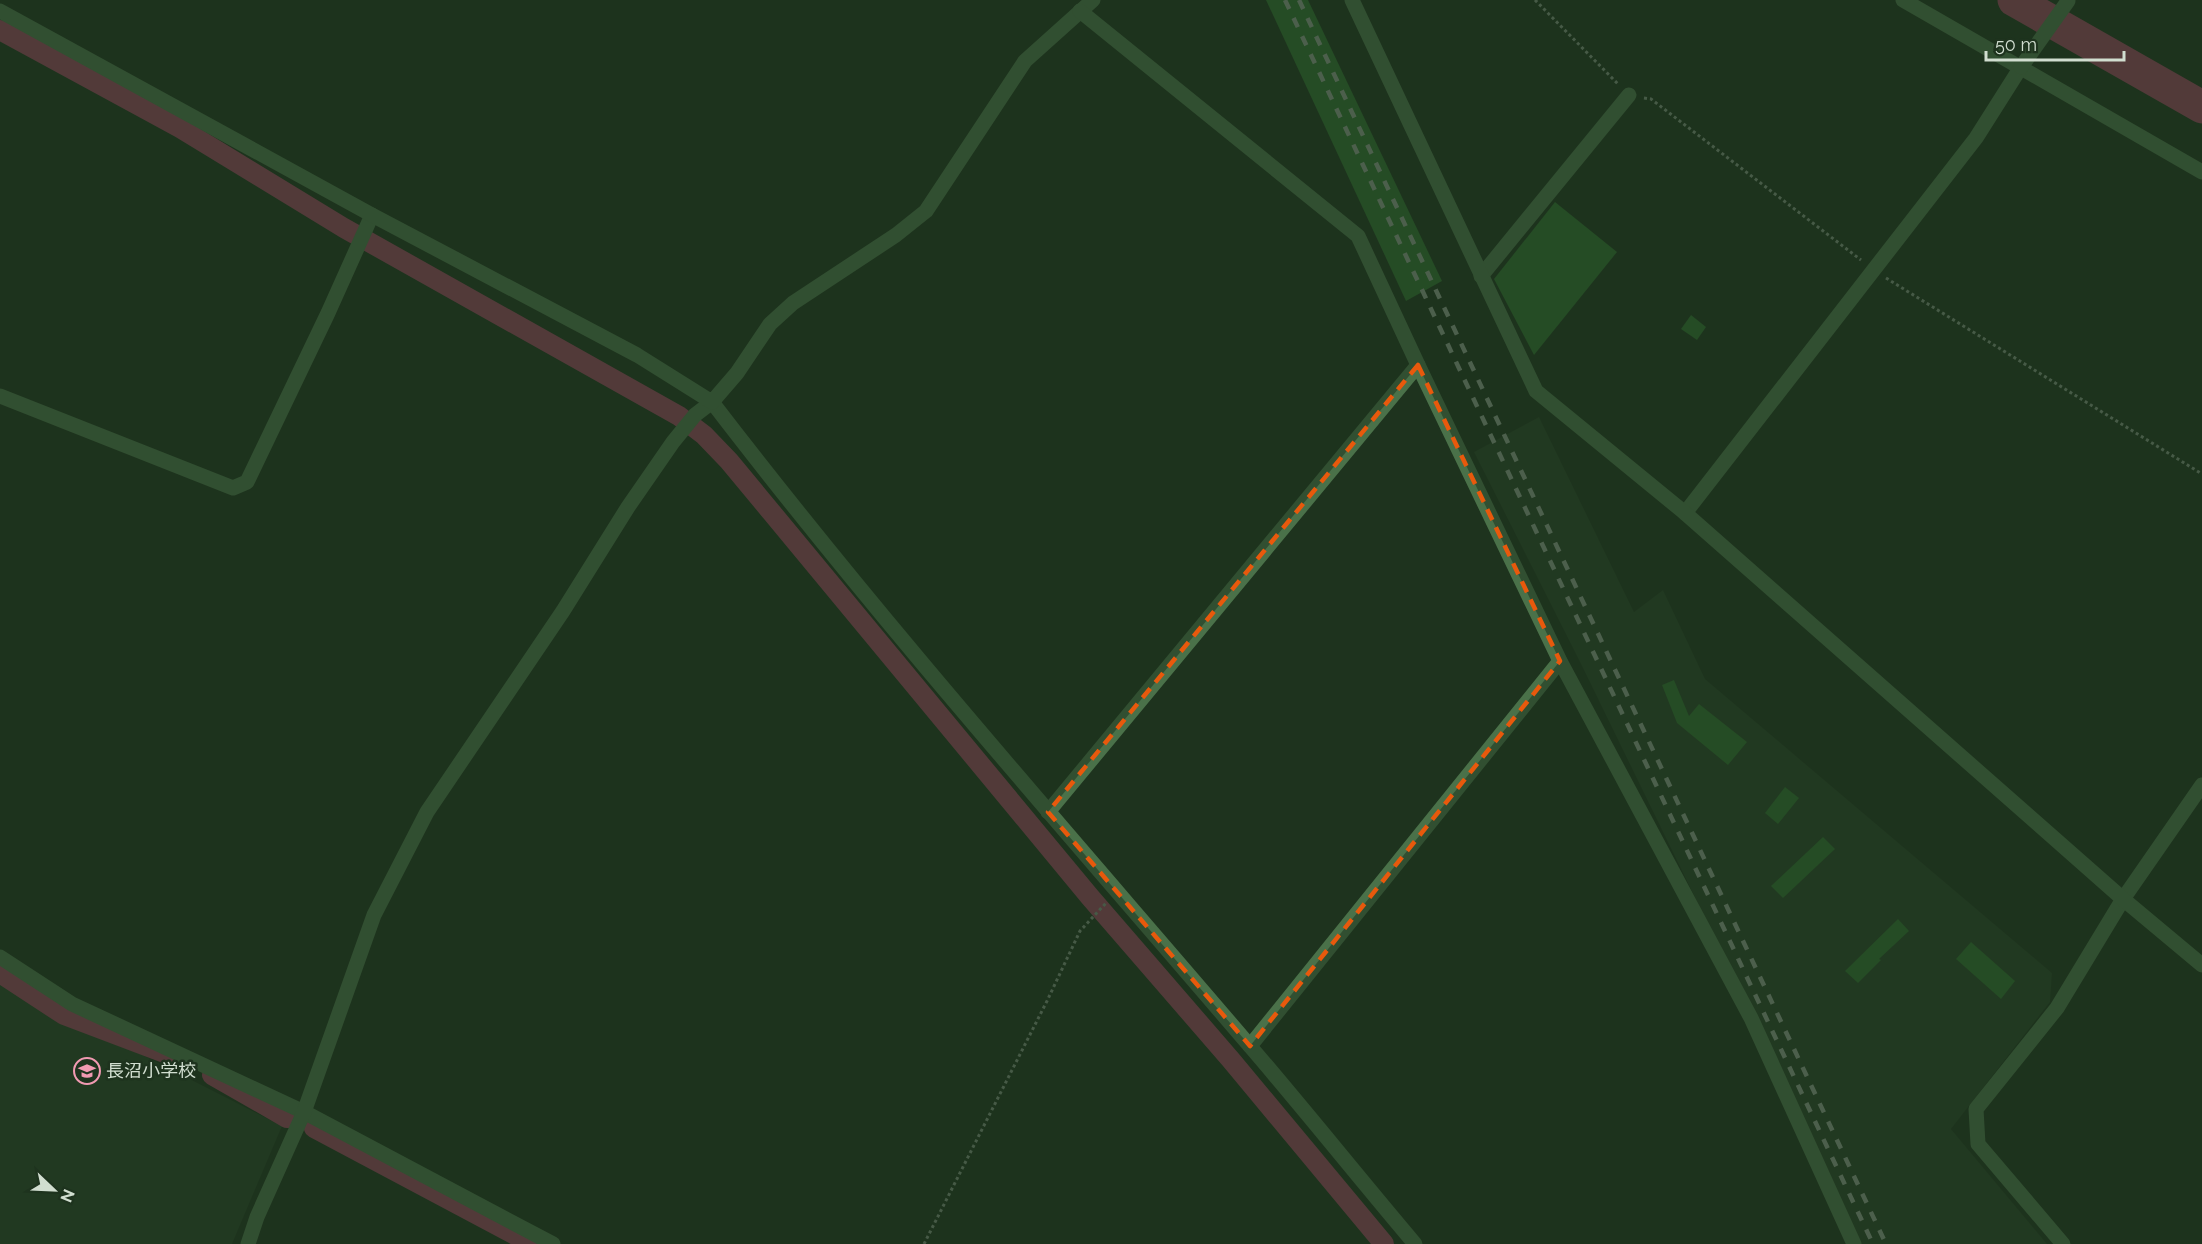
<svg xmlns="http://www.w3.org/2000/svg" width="2202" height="1244" viewBox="0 0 2202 1244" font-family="Raleway,'Noto Sans JP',sans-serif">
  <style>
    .built { fill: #274026 }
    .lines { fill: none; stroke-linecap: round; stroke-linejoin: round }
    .canal { stroke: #92435c; stroke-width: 20 }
    .river { stroke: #92435c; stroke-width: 33 }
    .building { fill: #2f6a2f }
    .path { stroke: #798a79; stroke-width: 3; stroke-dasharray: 3 3; stroke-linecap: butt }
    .minor { stroke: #4a7149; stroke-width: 15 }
    .tertiary { stroke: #4a7149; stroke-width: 15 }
    .rail { stroke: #869685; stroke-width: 4.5; stroke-dasharray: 10 10; stroke-linecap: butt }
    .marked { fill: none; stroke: #e8590c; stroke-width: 4.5; stroke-dasharray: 12 8; stroke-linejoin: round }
    .labels { text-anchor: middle; stroke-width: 5; stroke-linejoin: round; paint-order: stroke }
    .poi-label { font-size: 18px; fill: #d1ded0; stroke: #1e331e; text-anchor: start }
  </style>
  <rect width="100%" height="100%" fill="#1e331e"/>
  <g class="built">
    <path d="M1539 417 1634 612 1663 590 1705 679 2052 973 2050 1002 1951 1129 2047 1244H1860L1829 1172 1581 664 1474 452Z"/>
    <path d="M0 973 64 1015 282 1126 232 1244H0Z"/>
  </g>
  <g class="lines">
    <g class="canal">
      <path d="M0 30 180 128 344 228 679 416 704 435 729 461 1090 897 1231 1060 1384 1244"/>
      <path d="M0 973 64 1015 167 1054"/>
      <path d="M212 1075 287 1118"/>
      <path d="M314 1128 532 1244"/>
    </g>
    <path class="river" d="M2014 0 2202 107"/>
  </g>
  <g class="building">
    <path d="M1266 0H1308L1442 281 1406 301Z"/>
    <path d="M1555 202 1617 252 1534 355 1494 279Z"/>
    <path d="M1691 315 1706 327 1697 340 1681 329Z"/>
    <path d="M1674 680 1689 716 1699 704 1747 742 1728 765 1677 723 1662 685Z"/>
    <path d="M1785 787 1799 798 1778 824 1765 813Z"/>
    <path d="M1823 837 1835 849 1783 898 1771 886Z"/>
    <path d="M1898 919 1909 931 1879 959 1881 960 1858 983 1845 971Z"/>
    <path d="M1971 942 2015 981 2001 999 1956 959Z"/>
  </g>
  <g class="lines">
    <g class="path">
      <path d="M1535 0 1618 84"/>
      <path d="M1644 98 1651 99 1861 260"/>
      <path d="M1886 278 2202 474"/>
      <path d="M924 1244 1047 1001 1080 931 1106 903"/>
    </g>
    <g class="minor">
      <path d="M1903 0 2202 172"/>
      <path d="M1481 276 1629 95"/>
      <path d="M0 396 233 488 247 482 328 313 372 215"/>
      <path d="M1685 513 1976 138 2021 67"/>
      <path d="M1048 812 1418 365"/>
      <path d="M0 957 72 1004 304 1112 553 1244"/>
      <path d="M1250 1046 1560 661"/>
      <path d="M248 1244 257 1217 304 1112 374 915 427 812 563 611 628 507 673 442 695 415 712 402C882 624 1068 833 1249 1045 1305 1110 1359 1178 1415 1244"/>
      <path d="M2063 1244 1978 1144 1976 1109 2057 1008 2123 899 2202 785"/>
    </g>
    <g class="tertiary">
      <path d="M1352 0 1536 391 1685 513 2123 899 2202 965"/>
      <path d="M0 11 372 215 637 355 712 402 737 373 770 324 793 303 896 235 926 211 1025 61 1093 0"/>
      <path d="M1080 11 1358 236 1418 365 1560 661 1751 1018 1854 1244"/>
      <path d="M2021 67 2068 1"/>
    </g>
    <g class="rail">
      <path d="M1285 0 1873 1244"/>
      <path d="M1299 0 1886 1244"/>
    </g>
  </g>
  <path d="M0 0H2202V1244H0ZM1418 365 1560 661 1250 1046 1048 812Z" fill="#1e331e" fill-opacity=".55" fill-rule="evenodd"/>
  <path class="marked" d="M1418 365 1560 661 1250 1046 1048 812Z"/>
  <defs>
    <symbol id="school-ring" viewBox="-11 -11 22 22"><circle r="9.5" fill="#1e331e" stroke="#f19ab2" stroke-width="1.5"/><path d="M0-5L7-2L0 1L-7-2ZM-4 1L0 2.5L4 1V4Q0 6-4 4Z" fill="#f19ab2"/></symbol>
  </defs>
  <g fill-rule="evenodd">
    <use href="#school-ring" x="72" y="1056" width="30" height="30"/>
  </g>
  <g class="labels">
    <g class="poi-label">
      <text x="106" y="1077">長沼小学校</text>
    </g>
  </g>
  <g transform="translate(54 1190) rotate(113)" stroke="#1e331e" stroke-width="4.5" paint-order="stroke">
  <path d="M0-4.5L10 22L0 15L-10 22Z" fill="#d1ded0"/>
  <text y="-9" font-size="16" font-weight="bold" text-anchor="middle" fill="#d1ded0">N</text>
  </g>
  <path d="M1986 51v9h138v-9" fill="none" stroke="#d1ded0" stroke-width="3"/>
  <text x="1995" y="51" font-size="18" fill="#d1ded0" stroke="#1e331e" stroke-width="4.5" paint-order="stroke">50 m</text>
</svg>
